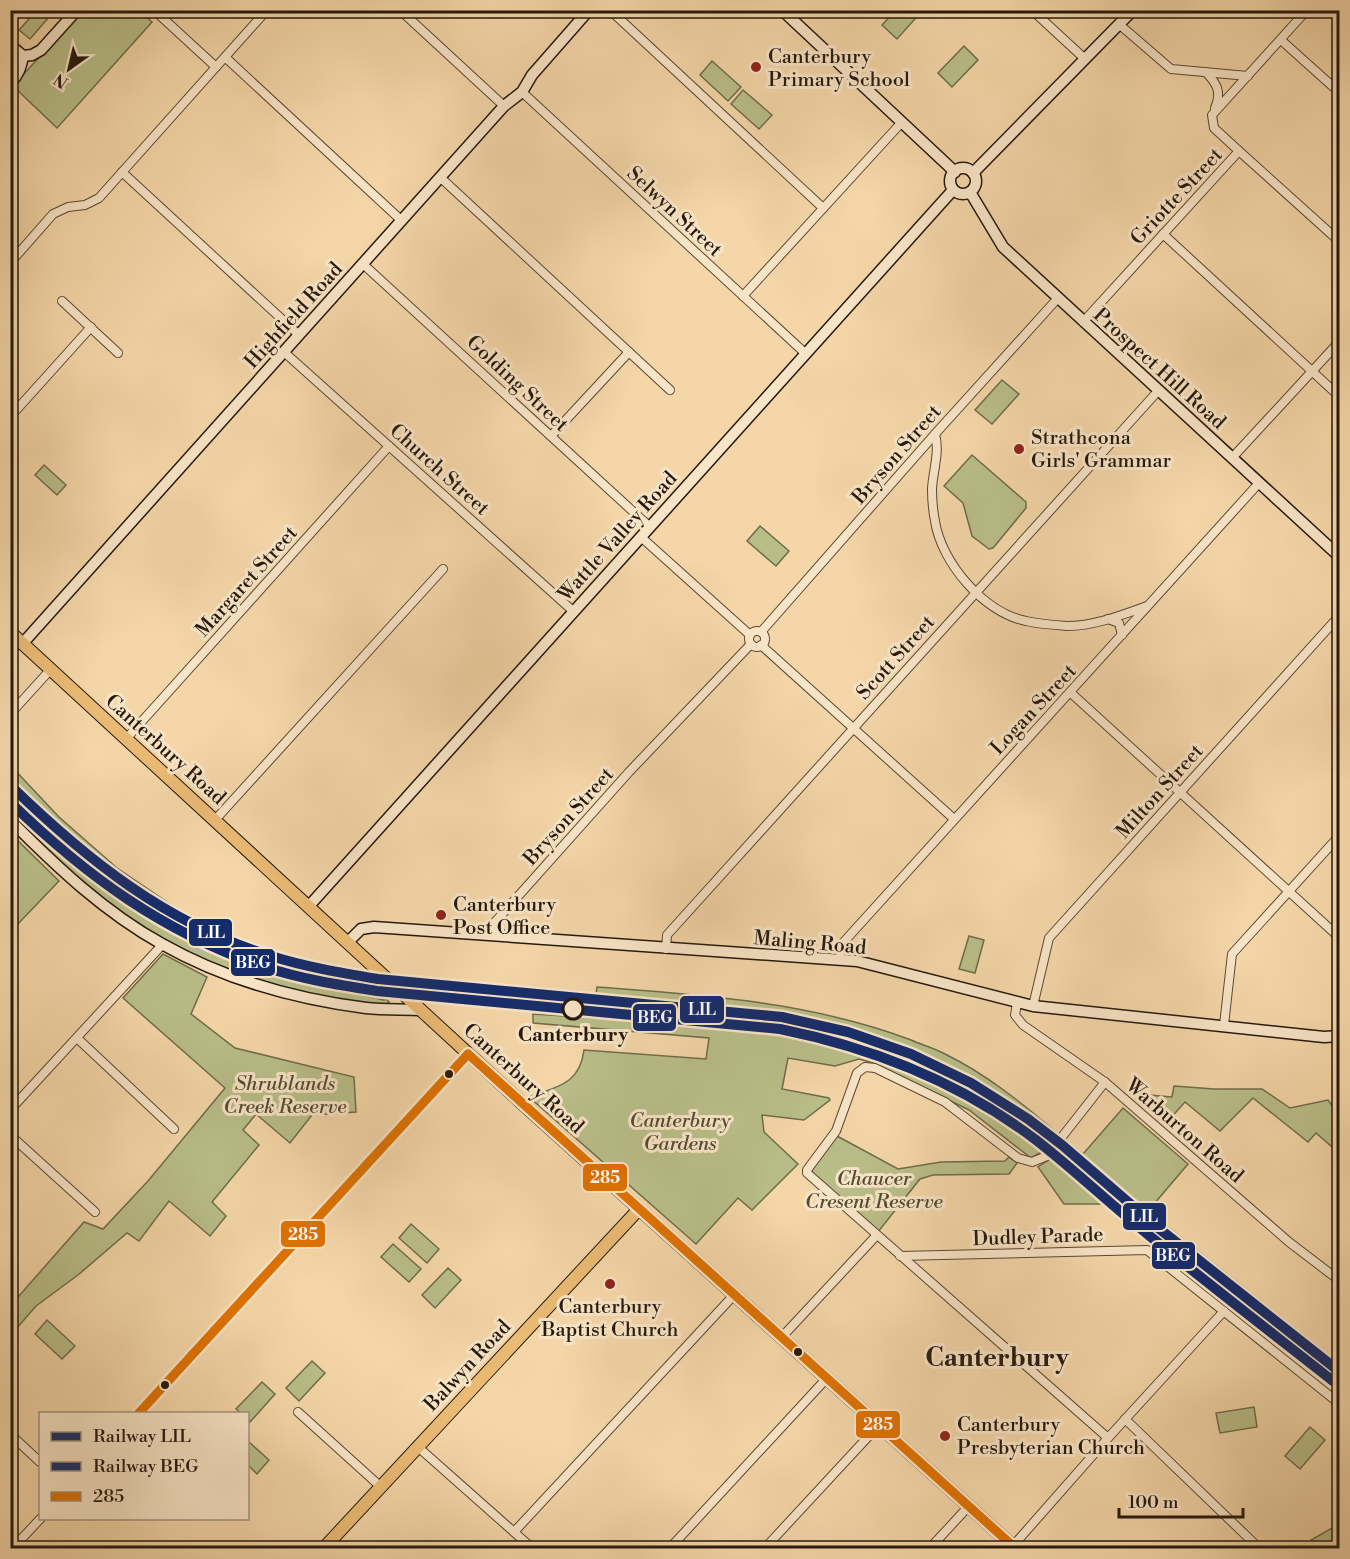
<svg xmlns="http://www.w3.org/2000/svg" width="1350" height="1559" viewBox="0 0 1350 1559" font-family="'Libre Bodoni',serif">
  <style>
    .green { fill: #b9be89; stroke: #6f6c4b; stroke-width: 1.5 }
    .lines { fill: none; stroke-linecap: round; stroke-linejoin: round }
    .street-casing { stroke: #594834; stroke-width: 10 }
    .secondary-casing { stroke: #25190d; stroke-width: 13 }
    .primary-casing { stroke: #25190d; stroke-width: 14 }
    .street { stroke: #f8e4c6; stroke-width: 8 }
    .secondary { stroke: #f8e4c6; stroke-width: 10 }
    .primary { stroke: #eabb74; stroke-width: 12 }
    .bus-1-casing { stroke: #f8e4c6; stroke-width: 14 }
    .bus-1 { stroke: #de7202; stroke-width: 9 }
    .rail-1-casing { stroke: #f8e4c6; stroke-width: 15 }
    .rail-2-casing { stroke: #f8e4c6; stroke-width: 15 }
    .rail-1 { stroke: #152c6b; stroke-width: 10 }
    .rail-2 { stroke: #152c6b; stroke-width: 10 }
    .poi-dot { fill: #8f2418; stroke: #f8e4c6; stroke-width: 2 }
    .stop-dot { fill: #f8e4c6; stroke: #25190d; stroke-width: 3 }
    .bus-dot { fill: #25190d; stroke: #f8e4c6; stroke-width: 2 }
    .labels { text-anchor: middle; stroke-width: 6; stroke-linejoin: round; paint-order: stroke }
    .poi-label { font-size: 20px; fill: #25190d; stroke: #f8e4c6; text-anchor: start }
    .street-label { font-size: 20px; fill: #25190d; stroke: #f8e4c6 }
    .stop-label { font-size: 20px; font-weight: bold; fill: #25190d; stroke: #f8e4c6 }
    .park-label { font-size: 20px; font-style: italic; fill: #514b32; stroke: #f8e4c6 }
    .district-label { font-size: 26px; font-weight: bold; fill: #25190d; stroke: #f8e4c6 }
    .line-badge { stroke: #f8e4c6; stroke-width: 2 }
    .badge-label { font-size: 16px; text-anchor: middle; font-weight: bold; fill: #fff }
  </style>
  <rect width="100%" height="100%" fill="#f4d6a8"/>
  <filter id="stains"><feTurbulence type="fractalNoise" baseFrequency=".00333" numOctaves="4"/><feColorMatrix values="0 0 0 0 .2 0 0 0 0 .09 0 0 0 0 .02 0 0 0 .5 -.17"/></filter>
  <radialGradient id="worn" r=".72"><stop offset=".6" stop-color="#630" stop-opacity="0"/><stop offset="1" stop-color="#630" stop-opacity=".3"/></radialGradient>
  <g class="green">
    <path d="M37 10 42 11 49 17 30 39 19 30Z"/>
    <path d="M896 10 922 11 897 39 882 25Z"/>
    <path d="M81 11H140L152 22 57 128 13 86Z"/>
    <path d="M964 46 978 60 952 87 938 73Z"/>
    <path d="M712 61 741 87 728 101 700 75Z"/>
    <path d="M743 90 772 115 759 129 731 104Z"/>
    <path d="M1002 380 1019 394 992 424 975 410Z"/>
    <path d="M972 455 1026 502V508L993 548 989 549 972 536 963 503 944 486Z"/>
    <path d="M44 465 66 485 57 495 35 475Z"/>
    <path d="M760 526 789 551 776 566 747 541Z"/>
    <path d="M10 765 59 817 117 868 179 910 178 912C113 878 61 832 11 779Z"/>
    <path d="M10 805C78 874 156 932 247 964 292 980 338 990 384 1000V997L389 1002 386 1004C282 1003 161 951 82 884 57 862 34 837 11 814Z"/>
    <path d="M10 833 59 881 16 926 11 921Z"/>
    <path d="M969 936 984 940 975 973 959 969Z"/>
    <path d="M163 954 207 977 191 1014 235 1048 354 1077 356 1112 312 1115 290 1143 256 1114 243 1130 259 1145 212 1202 226 1216 210 1236 169 1201 139 1241 127 1233 78 1275 36 1306 11 1335V1305L84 1222 103 1229 148 1181 225 1088 123 998Z"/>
    <path d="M597 987C703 995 811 1002 911 1040 922 1045 934 1048 945 1054 986 1074 1022 1103 1057 1133L1055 1135C974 1070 877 1026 773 1011 715 1003 655 1000 596 994Z"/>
    <path d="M533 1014 757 1028 830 1041 899 1064 942 1083 986 1107 1045 1150 1031 1158 969 1110 873 1063 859 1059 835 1066 788 1058 782 1089 829 1098 830 1100 804 1120 762 1115 764 1132 798 1164 752 1210 738 1198 696 1244 529 1097C557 1087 580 1084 584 1050L706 1059 709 1038 533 1023Z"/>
    <path d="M1174 1086 1214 1089H1262L1290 1108 1328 1100 1339 1115V1153L1316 1133 1308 1142 1253 1098 1220 1131 1185 1102 1168 1121 1148 1105 1150 1095 1172 1097Z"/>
    <path d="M1123 1108 1188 1164 1148 1211 1339 1363V1366C1246 1293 1154 1221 1065 1143L1067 1141 1083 1154Z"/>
    <path d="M837 1136 898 1169 941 1162 1005 1161 1009 1157 1017 1163 1009 1174 933 1175 920 1179 878 1232 813 1173 812 1170Z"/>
    <path d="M1053 1157 1120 1213 1339 1387V1393L1106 1204H1064L1038 1167Z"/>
    <path d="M411 1224 439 1249 427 1263 399 1238Z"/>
    <path d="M393 1244 421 1269 409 1282 381 1257Z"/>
    <path d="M448 1268 461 1280 435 1308 422 1295Z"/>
    <path d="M47 1320 75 1346 62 1359 35 1334Z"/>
    <path d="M312 1361 325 1373 299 1401 286 1388Z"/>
    <path d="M262 1382 275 1394 250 1422 248 1419V1414L241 1413 236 1409Z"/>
    <path d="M1254 1407 1257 1427 1220 1433 1216 1413Z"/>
    <path d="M1310 1427 1325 1440 1300 1469 1285 1456Z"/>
    <path d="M248 1441 269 1460 257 1474 248 1465Z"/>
    <path d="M1339 1524V1547L1336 1548H1315L1311 1540Z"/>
  </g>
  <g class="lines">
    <defs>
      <g id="street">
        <path d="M154 10 216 67"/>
        <path d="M400 10 504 106"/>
        <path d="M610 10 823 208"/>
        <path d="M1032 10 1085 59"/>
        <path d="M1120 25 1171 69 1248 76"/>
        <path d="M1281 40 1340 93"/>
        <path d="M225 57 402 221"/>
        <path d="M1206 72C1217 84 1222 92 1215 108"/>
        <path d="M522 92 806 354"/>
        <path d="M1239 151 1340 242"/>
        <path d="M122 172 299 335"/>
        <path d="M441 178 670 390"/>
        <path d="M1163 234 1340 397"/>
        <path d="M10 263 53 214 68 207 85 205 99 198 267 10"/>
        <path d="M363 264 650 527"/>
        <path d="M743 296 902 122"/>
        <path d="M62 301 118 353"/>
        <path d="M1083 322 1239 151 1214 128 1212 115 1307 10"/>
        <path d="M284 352 573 611"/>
        <path d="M10 417 91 327"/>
        <path d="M935 434C940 453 933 470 932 489 932 499 933 511 935 521 941 562 984 613 1026 621 1039 624 1054 625 1067 626 1094 626 1122 615 1147 606"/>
        <path d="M551 436 629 352"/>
        <path d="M1232 458 1340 341"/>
        <path d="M641 537 750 635"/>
        <path d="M1108 619 1119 623 1122 635"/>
        <circle cx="757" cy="639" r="8"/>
        <path d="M761 632 935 434 1058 298"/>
        <path d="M761 645 954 819"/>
        <path d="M1071 693 1340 938"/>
        <path d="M10 710 12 712 51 669"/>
        <path d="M126 739 389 446"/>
        <path d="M215 820 443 569"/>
        <path d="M494 936 495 922 629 772 751 644"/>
        <path d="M666 949 667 935 1158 391"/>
        <path d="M840 960 841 945 1259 483"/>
        <path d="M1017 1003 1015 1015 1023 1025 1105 1082 1289 1242 1340 1281"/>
        <path d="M1033 1006 1049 938 1340 615"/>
        <path d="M1224 1025 1232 954 1340 835"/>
        <path d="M77 1038 174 1129"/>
        <path d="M1105 1082 1047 1156 1032 1162 1018 1158 945 1102 875 1068 865 1067 857 1073 836 1131 807 1170V1173L1108 1438"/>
        <path d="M10 1110 162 945"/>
        <path d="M10 1135 95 1212"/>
        <path d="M900 1256 1147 1250 1340 1404"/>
        <path d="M781 1338 876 1236"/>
        <path d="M298 1412 381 1487"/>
        <path d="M138 1414 468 1054"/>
        <path d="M1125 1419 1259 1548"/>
        <path d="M10 1434 40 1462"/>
        <path d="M418 1447 532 1548"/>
        <path d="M514 1532 734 1295"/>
        <path d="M332 1540 342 1548"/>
        <path d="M1012 1547 1108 1438 1224 1311"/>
        <path d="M13 1548 41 1518"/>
        <path d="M670 1548 827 1378"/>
        <path d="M765 1548 879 1425"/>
        <path d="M930 1548 968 1507"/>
      </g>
      <g id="secondary">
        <path d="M782 10 955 172"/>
        <path d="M10 45 23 56"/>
        <path d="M23 56 32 55 41 50 77 10"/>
        <path d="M10 84C18 75 21 68 23 56"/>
        <circle cx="963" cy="181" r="13"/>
        <path d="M973 173 1133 10"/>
        <path d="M970 192 1003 247 1340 557"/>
        <path d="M23 643 504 106 522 92 532 75 589 10"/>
        <path d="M10 820C56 866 104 912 162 944 224 979 296 999 366 1008 384 1010 403 1009 421 1010"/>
        <path d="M309 906 953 190"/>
        <path d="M348 942 361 929 374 927 857 961 1033 1006 1324 1037 1340 1036"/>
      </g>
      <g id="primary">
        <path d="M10 632 524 1105 1015 1548"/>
        <path d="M324 1548 639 1209"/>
      </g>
    </defs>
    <use href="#street" class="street-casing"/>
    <use href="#secondary" class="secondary-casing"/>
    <use href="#primary" class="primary-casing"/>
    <use href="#street" class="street"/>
    <use href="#secondary" class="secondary"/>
    <use href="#primary" class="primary"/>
    <defs>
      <g id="bus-1">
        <path d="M468 1054 1015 1548"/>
        <path d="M138 1414 468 1054"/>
      </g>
    </defs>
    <use href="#bus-1" class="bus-1-casing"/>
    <use href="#bus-1" class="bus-1"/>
    <defs>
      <path id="rail-1" d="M10 785C87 860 167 924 271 956 306 967 342 973 378 979L782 1017 848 1032 911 1054 971 1083 1028 1119 1062 1145 1157 1227 1340 1372"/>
      <path id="rail-2" d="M10 802C86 876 164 933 265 967 301 979 339 985 377 991L780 1029C874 1048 960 1082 1036 1140 1076 1171 1112 1206 1151 1237 1211 1286 1272 1333 1333 1381"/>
    </defs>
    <use href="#rail-1" class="rail-1-casing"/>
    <use href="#rail-2" class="rail-2-casing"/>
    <use href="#rail-1" class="rail-1"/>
    <use href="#rail-2" class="rail-2"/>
  </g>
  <g class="poi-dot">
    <circle cx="756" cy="67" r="6"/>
    <circle cx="1019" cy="449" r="6"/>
    <circle cx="441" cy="915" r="6"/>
    <circle cx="610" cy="1284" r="6"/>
    <circle cx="945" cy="1436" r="6"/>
  </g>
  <circle class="stop-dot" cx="573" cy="1009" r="10"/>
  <g class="bus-dot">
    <circle cx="449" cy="1074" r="5"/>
    <circle cx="798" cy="1352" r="5"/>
    <circle cx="165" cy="1385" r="5"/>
  </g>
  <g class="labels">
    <g class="poi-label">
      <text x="768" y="63">Canterbury<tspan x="768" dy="23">Primary School</tspan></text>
      <text x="1031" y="444">Strathcona<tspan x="1031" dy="23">Girls' Grammar</tspan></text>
      <text x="453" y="911">Canterbury<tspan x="453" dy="23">Post Office</tspan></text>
      <text x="610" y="1313" text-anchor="middle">Canterbury<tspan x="610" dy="23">Baptist Church</tspan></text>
      <text x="957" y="1431">Canterbury<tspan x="957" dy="23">Presbyterian Church</tspan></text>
    </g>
    <g class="street-label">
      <text transform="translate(1176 196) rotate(-47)" y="7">Griotte Street</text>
      <text transform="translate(675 211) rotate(43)" y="7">Selwyn Street</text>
      <text transform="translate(293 315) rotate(-48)" y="7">Highfield Road</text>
      <text transform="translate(1160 368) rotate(42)" y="7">Prospect Hill Road</text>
      <text transform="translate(518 383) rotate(43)" y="7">Golding Street</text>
      <text transform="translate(896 454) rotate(-49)" y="7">Bryson Street</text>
      <text transform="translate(440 469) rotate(42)" y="7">Church Street</text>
      <text transform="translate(617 536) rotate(-48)" y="7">Wattle Valley Road</text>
      <text transform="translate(246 581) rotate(-48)" y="7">Margaret Street</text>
      <text transform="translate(895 657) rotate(-48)" y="7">Scott Street</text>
      <text transform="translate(1033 709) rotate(-47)" y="7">Logan Street</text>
      <text transform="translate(166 749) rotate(42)" y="7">Canterbury Road</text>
      <text transform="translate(1159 791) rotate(-48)" y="7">Milton Street</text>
      <text transform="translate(568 816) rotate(-48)" y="7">Bryson Street</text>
      <text transform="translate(810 942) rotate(5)" y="7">Maling Road</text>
      <text transform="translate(524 1078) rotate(42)" y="7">Canterbury Road</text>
      <text transform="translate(1185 1130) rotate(41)" y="7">Warburton Road</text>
      <text transform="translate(1038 1236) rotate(-2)" y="7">Dudley Parade</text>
      <text transform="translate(467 1365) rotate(-47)" y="7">Balwyn Road</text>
    </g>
    <g class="stop-label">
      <text x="573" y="1041">Canterbury</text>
    </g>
    <g class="park-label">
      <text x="285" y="1090">Shrublands<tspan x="285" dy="23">Creek Reserve</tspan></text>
      <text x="680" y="1127">Canterbury<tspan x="680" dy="23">Gardens</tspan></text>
      <text x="874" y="1185">Chaucer<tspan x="874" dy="23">Cresent Reserve</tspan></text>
    </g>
    <g class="district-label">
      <text x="997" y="1366">Canterbury</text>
    </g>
  </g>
  <g class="line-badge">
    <rect x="188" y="918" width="45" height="29" rx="6" fill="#152c6b"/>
    <rect x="230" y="948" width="46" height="29" rx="6" fill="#152c6b"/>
    <rect x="679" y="995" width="46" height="29" rx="6" fill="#152c6b"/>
    <rect x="632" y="1003" width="45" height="29" rx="6" fill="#152c6b"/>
    <rect x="582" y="1163" width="46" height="29" rx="6" fill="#de7202"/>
    <rect x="1122" y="1202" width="45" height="29" rx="6" fill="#152c6b"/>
    <rect x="280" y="1220" width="46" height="28" rx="6" fill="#de7202"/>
    <rect x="1151" y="1241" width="45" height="29" rx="6" fill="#152c6b"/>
    <rect x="855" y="1410" width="46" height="29" rx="6" fill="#de7202"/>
  </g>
  <g class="badge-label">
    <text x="211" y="938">LIL</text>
    <text x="253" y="968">BEG</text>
    <text x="702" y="1015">LIL</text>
    <text x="655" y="1023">BEG</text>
    <text x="605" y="1183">285</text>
    <text x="1144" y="1222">LIL</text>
    <text x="303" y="1240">285</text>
    <text x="1173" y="1261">BEG</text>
    <text x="878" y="1430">285</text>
  </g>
  <rect width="1350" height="1559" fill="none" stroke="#f4d6a8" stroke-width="36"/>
  <rect x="12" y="12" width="1326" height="1535" fill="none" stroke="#25190d" stroke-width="3"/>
  <rect x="18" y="18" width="1314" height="1523" fill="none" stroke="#25190d" stroke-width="1.5"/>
  <rect x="39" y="1412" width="210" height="108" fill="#f8e4c6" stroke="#a4937c" stroke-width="1.5"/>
  <rect x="51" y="1432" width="30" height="9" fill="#152c6b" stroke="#a4937c" stroke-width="1.5"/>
  <text x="93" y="1442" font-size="18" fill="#25190d">Railway LIL</text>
  <rect x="51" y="1462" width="30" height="9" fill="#152c6b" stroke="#a4937c" stroke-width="1.5"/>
  <text x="93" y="1472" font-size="18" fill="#25190d">Railway BEG</text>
  <rect x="51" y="1492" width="30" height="9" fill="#de7202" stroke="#a4937c" stroke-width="1.5"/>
  <text x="93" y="1502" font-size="18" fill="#25190d">285</text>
  <g transform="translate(69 69) rotate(214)" stroke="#f8e4c6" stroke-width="4.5" paint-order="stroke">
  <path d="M0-4.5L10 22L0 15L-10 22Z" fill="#25190d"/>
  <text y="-9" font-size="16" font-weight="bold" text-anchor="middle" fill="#25190d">N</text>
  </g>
  <path d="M1119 1508v9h124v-9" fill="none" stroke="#25190d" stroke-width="3"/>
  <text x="1128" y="1508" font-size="18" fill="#25190d" stroke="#f8e4c6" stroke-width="4.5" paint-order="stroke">100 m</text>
  <rect width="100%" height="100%" filter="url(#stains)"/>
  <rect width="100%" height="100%" fill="url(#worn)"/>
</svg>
